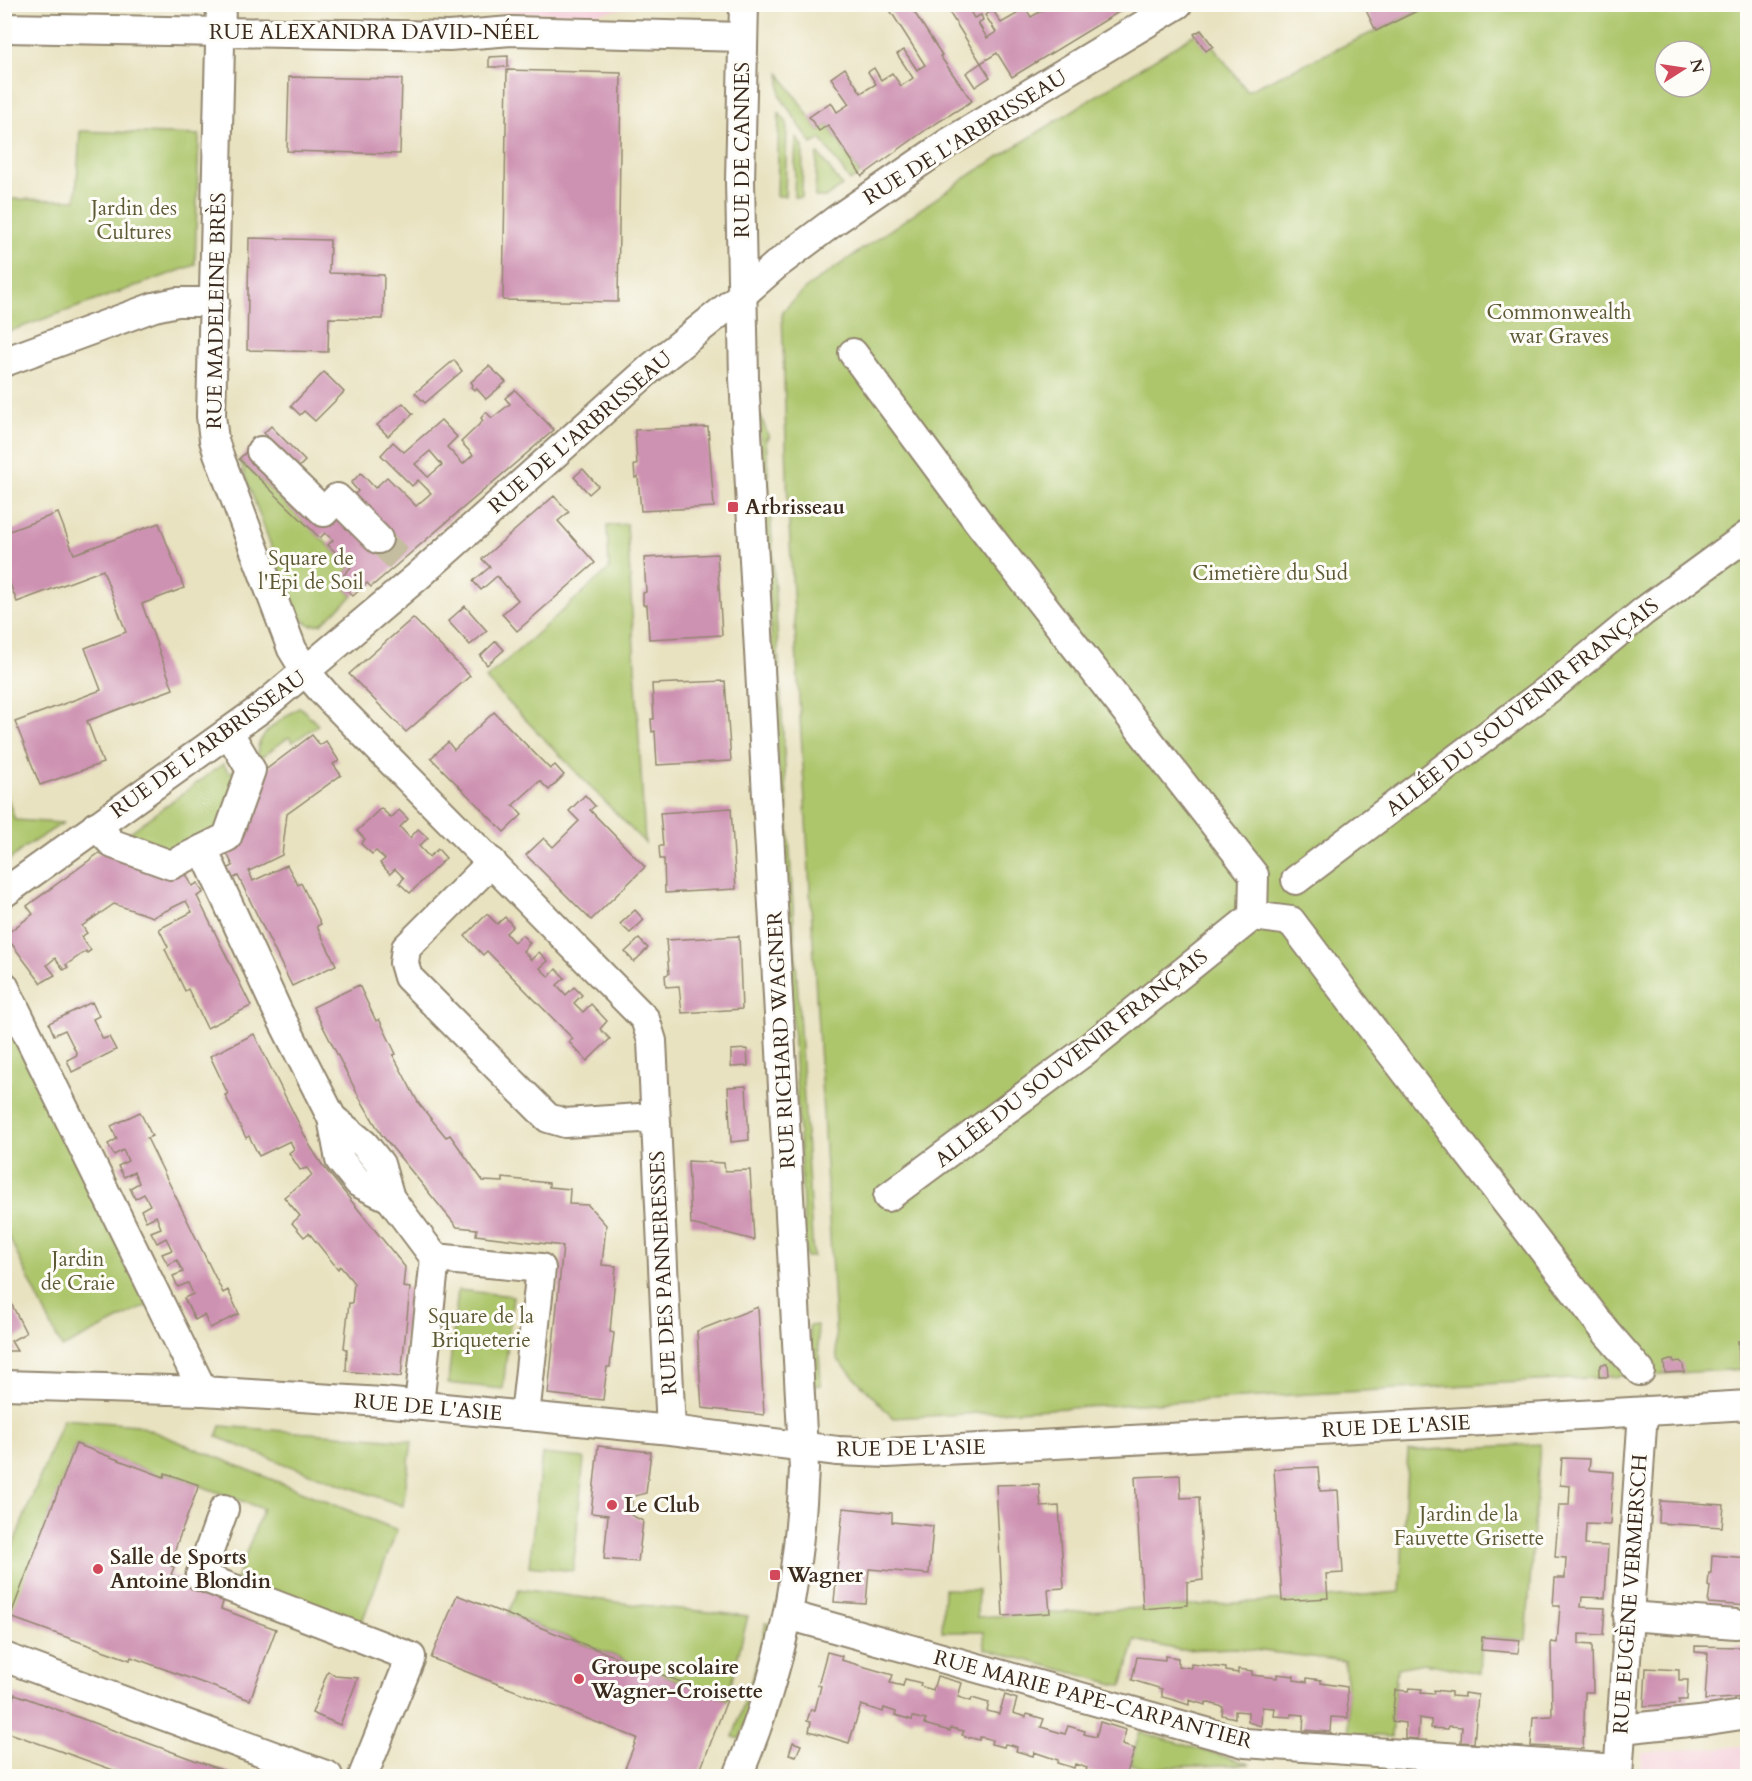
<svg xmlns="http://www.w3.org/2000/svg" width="1752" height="1781" viewBox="0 0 1752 1781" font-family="Cardo,serif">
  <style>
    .built { fill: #f5cfda }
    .green { fill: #adc66c; stroke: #747845; stroke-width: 1.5; fill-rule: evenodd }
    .building { fill: #cd91b1; fill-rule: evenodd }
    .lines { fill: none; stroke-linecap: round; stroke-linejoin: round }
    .minor-tunnel { stroke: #c5bda0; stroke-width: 28; stroke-dasharray: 28 14; stroke-linecap: butt }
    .minor-casing { stroke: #92866f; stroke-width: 32 }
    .minor { stroke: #fff; stroke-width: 28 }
    .poi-dot { fill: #d1495b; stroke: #fdfcf7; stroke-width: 2 }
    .labels { text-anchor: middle; stroke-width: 6; stroke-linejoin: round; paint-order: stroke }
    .street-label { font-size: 21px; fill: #3b2a1e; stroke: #fdfcf7 }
    .park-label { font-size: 21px; fill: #5d5935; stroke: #fdfcf7 }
    .poi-label { font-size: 21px; font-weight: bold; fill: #3b2a1e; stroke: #fdfcf7; text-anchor: start }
  </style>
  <rect width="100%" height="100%" fill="#fdfcf7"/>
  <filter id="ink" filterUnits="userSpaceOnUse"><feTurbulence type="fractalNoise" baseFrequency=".0167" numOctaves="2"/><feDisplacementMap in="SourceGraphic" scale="12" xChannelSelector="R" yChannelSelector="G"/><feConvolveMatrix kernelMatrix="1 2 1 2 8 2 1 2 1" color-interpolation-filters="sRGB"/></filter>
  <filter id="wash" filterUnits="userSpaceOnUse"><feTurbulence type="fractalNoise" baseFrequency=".008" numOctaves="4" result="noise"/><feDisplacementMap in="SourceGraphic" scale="24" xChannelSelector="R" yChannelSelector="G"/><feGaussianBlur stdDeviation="1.35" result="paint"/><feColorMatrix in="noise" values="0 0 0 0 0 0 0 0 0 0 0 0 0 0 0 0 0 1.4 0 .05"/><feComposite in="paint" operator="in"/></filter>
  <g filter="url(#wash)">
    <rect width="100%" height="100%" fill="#e8e2c0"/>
    <g class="built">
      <path d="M249 4 699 5 694 9 639 6 593 14 249 7Z"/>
      <path d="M1747 1746V1776H1640L1642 1752Z"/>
    </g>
    <g class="green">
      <path d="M1431 5H1747V1369L893 1418 837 1359 788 507 782 312 806 288 970 175 1201 30 1247 91ZM1665 51H1701V87H1665Z"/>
      <path d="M780 74 819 131 828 125 860 174 850 181 821 139 812 144 780 96Z"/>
      <path d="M779 113 787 123 785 196H777Z"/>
      <path d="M80 131 199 135 195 265 5 333V199L76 200Z"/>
      <path d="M796 137 803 147 802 197H794Z"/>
      <path d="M819 154 842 186 826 197H815L817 155Z"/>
      <path d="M761 417 769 438H766L813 1257H806L759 418Z"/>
      <path d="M239 459 351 567 338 581 353 596 321 624 310 625 296 614Z"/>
      <path d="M627 524 645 843 486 679 609 569 607 526Z"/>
      <path d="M300 707 318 725 293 742 289 737 259 759C250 736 284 718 300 707Z"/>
      <path d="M223 764 229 773 241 766 224 832 172 860 118 841Z"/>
      <path d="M5 790 15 820 63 823 25 847 5 864Z"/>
      <path d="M4 1013 148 1305 62 1348 5 1229Z"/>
      <path d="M458 1290 513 1296 503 1389 448 1383Z"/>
      <path d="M817 1325 821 1385 813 1386 809 1326Z"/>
      <path d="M63 1419 137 1425 397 1530 358 1632 235 1582 263 1509 166 1473 164 1477 76 1444 18 1601 10 1617 5 1616 4 1568Z"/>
      <path d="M221 1426 412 1441 403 1506 287 1465 217 1437Z"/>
      <path d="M1540 1444 1526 1640 1482 1637 1480 1673 1424 1663 1397 1668 1391 1737 1349 1734 1345 1661 1237 1648 1179 1650 1135 1640 1122 1686 985 1649 984 1632H942L944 1589 978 1590 977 1617 1328 1598 1400 1592 1408 1451Z"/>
      <path d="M542 1454 584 1458 573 1571 529 1566Z"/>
      <path d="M519 1589 631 1604 748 1616 727 1700 508 1614Z"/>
      <path d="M766 1623 774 1625 740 1739 733 1737 755 1669Z"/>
      <path d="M1140 1732 1250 1764 1144 1768 1130 1764Z"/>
    </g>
    <g id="blocks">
      <g class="building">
        <path d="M666 4H699L694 9 665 8Z"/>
        <path d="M886 4H909L942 55 940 56 972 101 927 129 862 176 828 125 819 131 809 117 831 102 837 112 849 104 831 78 845 68 861 93 876 84 868 72 874 68 881 80 892 73 901 86 913 78 897 54 904 50 917 70 925 65Z"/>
        <path d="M944 4H966L974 18 981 15 983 20 978 23 987 38 996 32 985 15 993 10 1001 23 1017 14 1010 4H1023L1031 17 1045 9 1042 4H1132L1012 77 997 53 981 63Z"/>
        <path d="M1363 4H1431L1376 31Z"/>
        <path d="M1201 30 1213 46 1206 51 1194 34Z"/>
        <path d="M508 56V67H489V57Z"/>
        <path d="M981 63 990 77 975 87 966 73Z"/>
        <path d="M507 70 621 73 618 302 503 300Z"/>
        <path d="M289 77 402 79 400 154 287 151Z"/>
        <path d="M249 238 330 240 329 273 384 275 383 319 329 318 328 352 247 350Z"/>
        <path d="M454 360 462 371 425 403 415 393Z"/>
        <path d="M489 366 506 382 486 399 476 388 474 390 471 387 473 385 471 382Z"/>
        <path d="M324 372 344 392 315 421 304 411 300 415 291 406Z"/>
        <path d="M515 390 554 430 371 587 367 583 353 596 338 581 351 567 328 545 333 540 325 533 320 538 239 459 251 447 322 516 347 503 358 491 351 483 361 473 375 488 387 477 416 506 431 493 418 480 412 486 381 455 393 442 404 452 441 420 457 437 447 447 463 464 473 455 461 442 483 421 481 418 486 412 492 418 510 404 505 398ZM430 451 442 465 428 477 415 464Z"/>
        <path d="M403 403 413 414 388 436 377 425Z"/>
        <path d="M271 426 305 461 293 473 269 449 274 443 264 433Z"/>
        <path d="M708 427 714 507 641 511 638 477 635 478 634 465H637L635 430Z"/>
        <path d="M583 469 598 486 589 494 574 477Z"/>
        <path d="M554 496 569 512 558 521 595 563 517 631 502 614 518 600 497 576 481 590 473 581 490 567 482 559Z"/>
        <path d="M58 513 74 554 159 523 184 588 142 604 173 689 87 721 103 763 40 785 15 722 101 690 85 648 126 632 103 570 17 602 4 568V533Z"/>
        <path d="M717 554 722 635 649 639 647 605H643V593L646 592 644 558Z"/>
        <path d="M465 606 487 631 470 645 448 621Z"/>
        <path d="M413 618 470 676 406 732 349 674Z"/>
        <path d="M496 641 504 650 487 665 480 656Z"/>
        <path d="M725 681 731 761 657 765 655 731 652 732 651 719H654L652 684Z"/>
        <path d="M494 712 550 769 555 765 564 775 549 790 540 781 513 805 522 815 504 832 431 758 448 742 454 750Z"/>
        <path d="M312 735 320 745 326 741 339 761 333 764 341 775 287 814 282 855 249 871 253 881 287 865 298 885 301 883 321 924 317 926 336 965 292 986 238 876 232 879 227 869 233 866 223 845 256 777Z"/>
        <path d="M585 795 595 806 590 810 645 867 591 920 526 855 544 838 553 847 579 821 569 811Z"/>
        <path d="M381 808 391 818 399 810 408 819 400 827 410 838 418 829 428 838 419 846 429 857 438 849 446 858 410 893 399 883 404 878 395 869 390 874 380 863 385 859 376 851 372 854 361 844 365 839 357 831Z"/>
        <path d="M731 808 736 889 665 893 664 859H660L659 846H663L660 813Z"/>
        <path d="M106 848 182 865 192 886 198 883 203 893 197 896 251 1006 207 1028 188 989 185 991 165 949 168 947 159 929 192 912 186 901 153 917 114 904 82 926 87 933 81 937 91 950 87 953 86 951 66 965 68 967 64 970 55 958 47 965 55 975 41 983 8 939 9 932 33 914 27 906Z"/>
        <path d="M635 910 644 920 630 933 620 924Z"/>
        <path d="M487 914 497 924 505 917 513 926 506 933 510 938 514 942 522 935 530 943 523 951 527 955 531 960 539 952 548 961 540 968 549 977 556 969 565 978 557 985 566 995 574 987 582 995 574 1003 583 1012 591 1004 607 1021 600 1029 610 1039 587 1061 569 1042 573 1039 487 951 483 955 465 936Z"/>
        <path d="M739 936 742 1009 682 1013 679 986 666 987 665 975 669 974 666 940Z"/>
        <path d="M639 939 648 948 634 962 625 952Z"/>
        <path d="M359 985 376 1021 379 1019 396 1054 393 1055 419 1104 446 1137 450 1135 483 1181 503 1182V1178L549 1183V1187L570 1189 569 1204 588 1205 606 1225 602 1265 616 1266 610 1332 614 1333 610 1367H607L603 1400 548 1394 563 1246 476 1235 477 1229 457 1227 381 1134 359 1097 313 1007Z"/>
        <path d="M92 1002 99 1016 93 1019 103 1039 109 1037 116 1050 72 1072 67 1060 77 1055 75 1050 65 1030 54 1035 49 1023Z"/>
        <path d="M254 1034 310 1146 323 1166 405 1267 403 1287 410 1288 401 1377 346 1371 347 1349 344 1348 349 1303H352L354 1283 340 1266 338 1269 309 1233 304 1237 292 1223 300 1216 284 1197 312 1175 307 1168 300 1170 289 1153 294 1149 290 1141 259 1156 249 1136 246 1138 225 1095 228 1094 210 1056Z"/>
        <path d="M747 1049 748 1066 731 1067V1050Z"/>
        <path d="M746 1086 749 1140 731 1142 728 1087Z"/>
        <path d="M140 1112 152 1136 147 1138 223 1293 228 1290 239 1314 210 1328 204 1315 195 1320 184 1298 193 1294 188 1283 178 1287 173 1276 183 1272 177 1260 168 1265 162 1254 172 1250 166 1238 157 1243 151 1232 161 1228 156 1216 146 1221 141 1210 150 1205 144 1194 135 1199 130 1188 139 1183 134 1172 124 1177 118 1166 128 1161 123 1150 114 1155 108 1144 117 1139 111 1126Z"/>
        <path d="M688 1161 724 1163 725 1171 750 1170 754 1240 691 1224Z"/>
        <path d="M4 1289 26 1333 11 1341 17 1351H4Z"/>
        <path d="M758 1307 764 1415 702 1408 697 1331Z"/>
        <path d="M1738 1341H1748V1369H1740Z"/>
        <path d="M1673 1359 1674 1362 1680 1361 1683 1364 1684 1372 1665 1373 1664 1362Z"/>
        <path d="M1602 1364H1607L1608 1377H1599V1368Z"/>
        <path d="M76 1444 164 1477 165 1473 199 1485 169 1565 174 1567 171 1575 225 1595 221 1609 276 1629 250 1700 131 1657 130 1660 10 1617Z"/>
        <path d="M598 1446 651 1452 646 1493 632 1497 631 1515 643 1521 638 1562 604 1559 608 1515 591 1513Z"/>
        <path d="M1562 1458 1590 1459 1589 1470 1613 1472 1610 1525 1586 1524 1585 1545 1608 1546 1605 1598 1582 1597 1581 1607 1605 1608 1603 1635 1579 1634V1644L1592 1645 1593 1692H1585L1583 1749 1531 1746 1533 1717 1552 1716 1551 1642 1557 1643 1560 1606H1553L1555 1578H1565L1566 1558 1555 1557 1559 1505H1569L1570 1486 1560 1485Z"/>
        <path d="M1318 1467 1320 1491 1338 1490 1343 1573 1326 1574 1328 1598 1282 1601 1274 1469Z"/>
        <path d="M1180 1475 1181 1498 1199 1497 1203 1580 1187 1582V1605L1143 1609 1135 1477Z"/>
        <path d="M1039 1484 1041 1507 1059 1506 1064 1588 1048 1589 1050 1613 1003 1616 996 1485Z"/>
        <path d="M1660 1501 1724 1505 1722 1527 1659 1523Z"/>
        <path d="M843 1508 892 1513V1522L933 1526 929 1574 869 1569 866 1604 834 1602Z"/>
        <path d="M1712 1555 1748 1558V1606L1708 1603 1710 1587 1708 1586 1709 1573H1711Z"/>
        <path d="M457 1595 727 1700 698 1776H622L637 1738 431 1658Z"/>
        <path d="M1482 1637 1520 1640 1518 1653 1481 1650Z"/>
        <path d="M1695 1646 1740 1647 1748 1649V1697L1705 1700 1708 1653 1695 1652Z"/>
        <path d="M827 1652 842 1656 841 1660 893 1675 890 1683 903 1686 905 1679 921 1683 920 1686 933 1690 937 1676 962 1683 958 1697 971 1701 972 1698 989 1703 987 1711 999 1714 1005 1695 1017 1699 1013 1713 1026 1717 1027 1714 1044 1719 1041 1727 1065 1734 1068 1726 1085 1731 1084 1734 1096 1737 1100 1722 1126 1730 1122 1745 1135 1749 1126 1776H1104L1086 1771 1087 1768 1075 1764 1074 1768 1057 1763 1058 1760 1034 1752 1033 1756 1016 1751 1017 1747 1011 1745 1005 1744 1004 1747 991 1744 992 1740 986 1738 980 1737 979 1740 962 1735 964 1731 951 1728 950 1731 924 1724 926 1720 913 1717 912 1720 895 1715 896 1712 884 1708 883 1712 861 1705 849 1743 809 1731 811 1722 807 1721 811 1709 815 1710 821 1686 818 1685Z"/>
        <path d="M1165 1656 1178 1658V1666L1191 1668V1664L1226 1668V1671L1238 1673V1669L1252 1671V1675L1277 1678V1674L1294 1676V1680L1307 1682V1678L1321 1680V1683L1347 1687 1348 1718 1331 1717 1330 1732 1303 1730 1304 1715 1291 1714V1717L1274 1716 1275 1708 1262 1707 1261 1726 1248 1722V1712L1235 1711V1718L1222 1715 1223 1707 1206 1702V1705L1189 1700V1705L1174 1700 1162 1697V1689L1132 1680 1137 1657 1165 1660Z"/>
        <path d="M1646 1668 1679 1670V1680H1688L1687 1700H1679V1704L1644 1706Z"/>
        <path d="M328 1671 335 1676 358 1678 340 1725 312 1713Z"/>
        <path d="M1409 1688 1422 1689 1421 1693 1433 1694 1434 1690 1451 1692V1696L1464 1697V1693L1478 1695 1474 1743 1461 1742 1462 1727 1449 1726 1448 1729 1431 1728V1720L1419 1718 1418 1739 1405 1738V1723L1392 1721 1395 1690 1408 1691Z"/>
        <path d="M15 1694 197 1761 239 1776H130L4 1731V1710L8 1711Z"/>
        <path d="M793 1742 801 1745 796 1756 789 1754Z"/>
      </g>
    </g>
  </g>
  <g filter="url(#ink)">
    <use href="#blocks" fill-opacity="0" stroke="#92866f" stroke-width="1.5"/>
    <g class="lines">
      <path class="minor-tunnel" d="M378 539 401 561"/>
      <defs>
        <g id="minor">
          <path d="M221 4 211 416 214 440 218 453 292 649 306 672 324 693 645 1019 652 1041 671 1430"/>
          <path d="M4 28 449 36 511 31 743 37"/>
          <path d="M853 353 979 523 1254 875 1253 916 1291 921 1351 1001 1607 1333 1640 1371"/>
          <path d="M4 362 154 307 177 302H215"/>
          <path d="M261 451 324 512 337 498 378 539"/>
          <path d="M229 733 251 770 227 837 203 849 277 1010 332 1118 364 1144 380 1164 390 1198 435 1258 419 1405"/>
          <path d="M96 826 113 844 171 865 203 849"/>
          <path d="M492 862 406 948 404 963 408 977 548 1118 565 1123 655 1117"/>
          <path d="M1296 880 1558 682 1644 611 1748 535"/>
          <path d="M4 893 259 710 417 577 652 367 742 295 776 265 836 220 948 143 1178 4"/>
          <path d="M4 986 203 1391"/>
          <path d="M332 1118 340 1160 359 1183 390 1198"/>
          <path d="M888 1197 1080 1055 1253 916"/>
          <path d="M435 1258 541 1268 525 1416"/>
          <path d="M4 1385 203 1391 382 1402 671 1430 838 1451 887 1453 1431 1424 1748 1405"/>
          <path d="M224 1509 200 1576 411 1657 363 1776"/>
          <path d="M788 1615 1245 1743 1618 1769"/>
          <path d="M1628 1616 1736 1624"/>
          <path d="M4 1657 328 1776"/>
          <path d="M1621 1729 1708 1720 1748 1714"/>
          <path d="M738 1776C781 1672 799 1581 804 1469L744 378 740 181 744 4"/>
          <path d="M1618 1776 1643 1412"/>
        </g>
      </defs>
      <use href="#minor" class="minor-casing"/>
      <use href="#minor" class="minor"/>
    </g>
  </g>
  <g class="poi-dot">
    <rect x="727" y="501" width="12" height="12" rx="3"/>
    <circle cx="612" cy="1505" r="6"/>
    <circle cx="98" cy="1569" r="6"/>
    <rect x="769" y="1569" width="12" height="12" rx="3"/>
    <circle cx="579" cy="1679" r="6"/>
  </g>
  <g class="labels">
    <g class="street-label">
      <text x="374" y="39">RUE ALEXANDRA DAVID-NÉEL</text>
      <text transform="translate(965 137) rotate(-32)" y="7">RUE DE L'ARBRISSEAU</text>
      <text transform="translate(742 150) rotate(-90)" y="7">RUE DE CANNES</text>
      <text transform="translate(216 311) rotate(-89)" y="7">RUE MADELEINE BRÈS</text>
      <text transform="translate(580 432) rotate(-41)" y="7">RUE DE L'ARBRISSEAU</text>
      <text transform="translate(1522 707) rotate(-38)" y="7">ALLÉE DU SOUVENIR FRANÇAIS</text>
      <text transform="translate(208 744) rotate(-36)" y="7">RUE DE L'ARBRISSEAU</text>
      <text transform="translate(781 1040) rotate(-93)" y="7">RUE RICHARD WAGNER</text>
      <text transform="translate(1071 1058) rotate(-38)" y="7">ALLÉE DU SOUVENIR FRANÇAIS</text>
      <text transform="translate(663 1273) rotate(-93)" y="7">RUE DES PANNERESSES</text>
      <text transform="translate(428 1407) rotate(5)" y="7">RUE DE L'ASIE</text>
      <text transform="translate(1396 1426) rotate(-3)" y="7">RUE DE L'ASIE</text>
      <text transform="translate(911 1448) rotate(-1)" y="7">RUE DE L'ASIE</text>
      <text transform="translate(1630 1594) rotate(-86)" y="7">RUE EUGÈNE VERMERSCH</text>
      <text transform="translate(1093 1699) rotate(15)" y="7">RUE MARIE PAPE-CARPANTIER</text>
    </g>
    <g class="park-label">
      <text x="134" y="215">Jardin des<tspan x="134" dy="24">Cultures</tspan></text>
      <text x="1559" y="319">Commonwealth<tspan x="1559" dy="24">war Graves</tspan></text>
      <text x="311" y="565">Square de<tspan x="311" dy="24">l'Epi de Soil</tspan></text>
      <text x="1270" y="580">Cimetière du Sud</text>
      <text x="78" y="1266">Jardin<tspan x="78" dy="24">de Craie</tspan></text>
      <text x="481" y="1323">Square de la<tspan x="481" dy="24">Briqueterie</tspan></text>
      <text x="1469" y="1521">Jardin de la<tspan x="1469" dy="24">Fauvette Grisette</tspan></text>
    </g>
    <g class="poi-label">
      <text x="745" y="514">Arbrisseau</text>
      <text x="624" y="1512">Le Club</text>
      <text x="110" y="1564">Salle de Sports<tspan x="110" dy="24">Antoine Blondin</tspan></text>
      <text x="787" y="1582">Wagner</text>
      <text x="591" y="1674">Groupe scolaire<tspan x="591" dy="24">Wagner-Croisette</tspan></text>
    </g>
  </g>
  <rect width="1752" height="1781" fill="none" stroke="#fdfcf7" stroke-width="24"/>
  <g transform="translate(1683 69) rotate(78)"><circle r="28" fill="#fdfcf7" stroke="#afa8a0" stroke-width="1.5"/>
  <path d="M0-4.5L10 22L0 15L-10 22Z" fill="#d1495b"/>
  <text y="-9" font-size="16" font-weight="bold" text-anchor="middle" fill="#3b2a1e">N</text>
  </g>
</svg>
